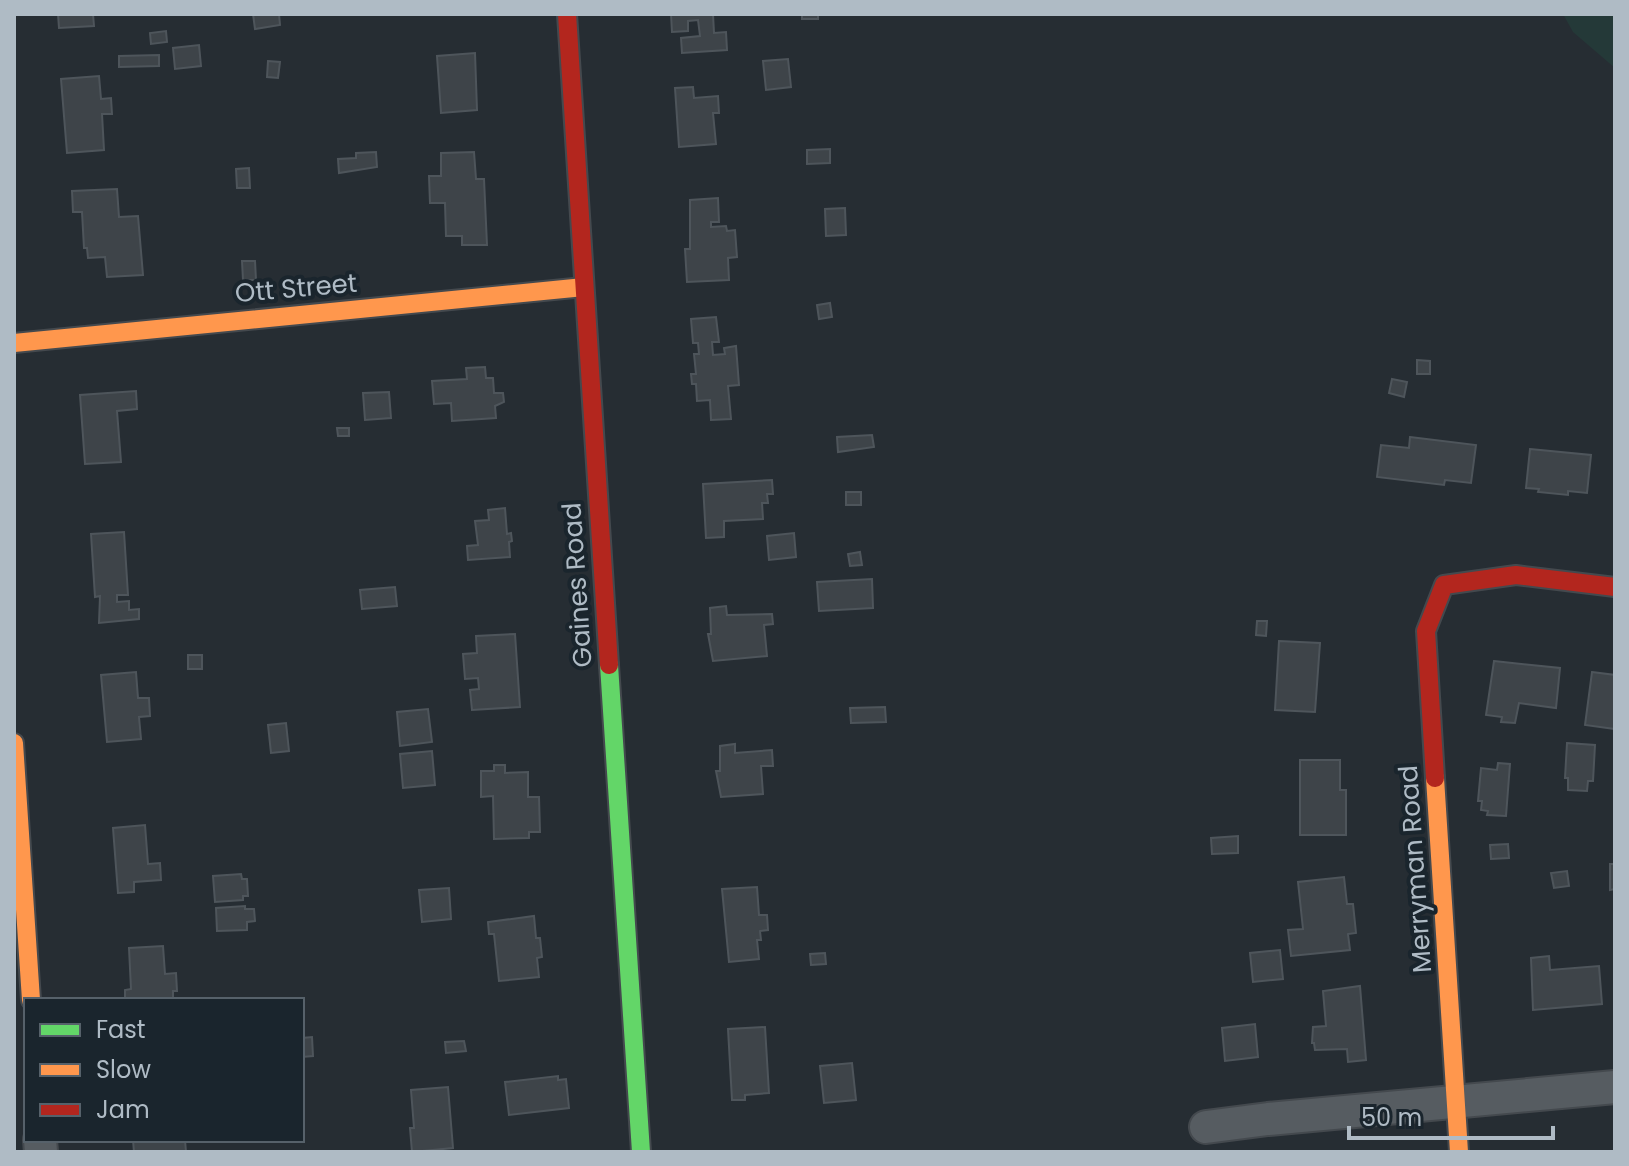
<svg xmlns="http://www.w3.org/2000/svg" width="1629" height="1166" viewBox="0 0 1629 1166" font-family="Poppins,sans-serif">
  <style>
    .green { fill: #243938 }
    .building { fill: #3e4449; stroke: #4e555b; stroke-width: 2 }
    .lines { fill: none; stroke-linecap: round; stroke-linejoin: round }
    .street-casing { stroke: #44494e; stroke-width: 36 }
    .fast-casing { stroke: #44494e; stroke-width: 22 }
    .slow-casing { stroke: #44494e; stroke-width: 22 }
    .jam-casing { stroke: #44494e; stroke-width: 22 }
    .street { stroke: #565c61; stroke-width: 32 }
    .fast { stroke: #63d668; stroke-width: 18 }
    .slow { stroke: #ff974d; stroke-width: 18 }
    .jam { stroke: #b3261e; stroke-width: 18 }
    .labels { text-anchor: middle; stroke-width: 8; stroke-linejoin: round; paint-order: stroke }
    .street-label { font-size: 26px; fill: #afbbc5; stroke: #1a252d }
  </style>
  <rect width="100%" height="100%" fill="#262d33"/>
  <path class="green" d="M1563 14H1615V68L1573 32Z"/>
  <g class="building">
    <path d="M58 14H93L94 26 59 28Z"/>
    <path d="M253 14H279L280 25 255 29Z"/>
    <path d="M671 14H713L714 33 726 32 727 50 682 53 681 38 700 36 698 20 688 21V31L672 32Z"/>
    <rect x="802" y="14" width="16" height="5"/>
    <path d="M166 31 167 42 151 44 150 33Z"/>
    <path d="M199 45 201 66 175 69 173 48Z"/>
    <path d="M475 53 477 110 441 113 437 56Z"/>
    <path d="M159 55V66L119 67V56Z"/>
    <path d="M788 59 791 87 766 90 763 61Z"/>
    <path d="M268 61 280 62 278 78 267 77Z"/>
    <path d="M99 76 101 99 111 98 112 114H102L104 150 67 153 61 79Z"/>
    <path d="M693 87 694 98 718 96 719 113H713L716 144 679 147 675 88Z"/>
    <path d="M830 149V163L807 164V150Z"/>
    <path d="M376 152 377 167 339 173 338 159 356 158V153Z"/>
    <path d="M474 152 476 179H484L487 245H462V236H446L445 203H430L429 176H441V153Z"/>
    <path d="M249 168 250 188H237L236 169Z"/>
    <path d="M117 189 119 217 138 216 143 275 107 277 105 257 88 258 87 248H84L82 212H73L72 191Z"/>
    <path d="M718 198 719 222H711V227L726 226 727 231 735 230 737 257 728 258 729 280 687 282 685 249H690V200Z"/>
    <path d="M845 208 846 235 826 236 825 209Z"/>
    <path d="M242 261H255L256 280H243Z"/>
    <path d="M830 303 832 317 819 319 817 305Z"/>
    <path d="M716 317 719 342H712L713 355 725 354 724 348 736 346 739 385 728 386 731 419 711 420 710 400 697 401 696 384H692L691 374H696L694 354H699L698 343H693L691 319Z"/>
    <path d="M1417 360 1430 361V374H1417Z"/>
    <path d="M485 367 486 378H493L494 393H503L504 402 495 406 496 418 452 421 451 403 434 404 432 381 467 379 466 368Z"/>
    <path d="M1392 379 1407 382 1404 397 1389 393Z"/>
    <path d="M136 391 137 409 117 411 121 462 85 464 80 395Z"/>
    <path d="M389 392 391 418 365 420 363 393Z"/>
    <path d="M337 428H349V436H338Z"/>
    <path d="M872 435 874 447 838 452 837 437Z"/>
    <path d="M1410 437 1476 445 1471 483 1445 480 1444 485 1377 477 1381 445 1409 448Z"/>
    <path d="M1530 449 1591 455 1587 493 1568 491V495L1538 492 1539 489 1526 488Z"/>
    <path d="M772 480 773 494H767L768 503H762L763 519 724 521V537L706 538 703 484Z"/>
    <rect x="846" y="492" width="15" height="13"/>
    <path d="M505 508 507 534 511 533 512 541 509 542 510 557 468 560 467 546 478 545 475 521 489 520 488 510Z"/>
    <path d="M124 532 128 595H117V602L129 601V610L139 609V619L99 623 100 596 95 597 91 534Z"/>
    <path d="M794 533 796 557 769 560 767 536Z"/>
    <path d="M860 552 862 565 850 566 848 554Z"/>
    <path d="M872 579 873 608 819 611 817 582Z"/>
    <path d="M395 587 397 606 362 609 360 590Z"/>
    <path d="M726 606 727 615 772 614 773 624 764 625 767 656 713 661 708 634H711L710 608Z"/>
    <path d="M1257 621H1267L1266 636 1256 635Z"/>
    <path d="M515 634 520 707 472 710 470 690 479 689 478 678 465 679 463 654 477 653 476 636Z"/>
    <path d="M1279 641 1320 643 1315 712 1275 710Z"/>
    <rect x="188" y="655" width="14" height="14"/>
    <path d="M1494 661 1560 668 1556 708 1519 703 1515 723 1501 722 1502 717 1486 715Z"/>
    <path d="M136 672 138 698H149L150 716 139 717 141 739 107 742 101 675Z"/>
    <path d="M1592 672 1615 675V729L1585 725Z"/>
    <path d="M885 707 886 722 851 723 850 708Z"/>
    <path d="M428 709 432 742 400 746 397 712Z"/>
    <path d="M286 723 289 751 271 753 268 725Z"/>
    <path d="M1567 743 1595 745 1593 781H1588L1587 791 1568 790V778H1565Z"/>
    <path d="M735 744V753L772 750 773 766H761L763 794 721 797 716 771H720V746Z"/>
    <path d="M432 751 435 785 403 788 400 754Z"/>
    <path d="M1300 760H1340V790H1346V835H1300Z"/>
    <path d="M1498 763 1510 764 1506 816 1487 815 1488 811 1481 810 1482 801H1478L1481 768 1497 770Z"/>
    <path d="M494 765H505V773L528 772V797H539L540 832H529V838L494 839 493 796 481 797V771H494Z"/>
    <path d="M145 825 148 864 160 863 161 880 134 882V892L118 893 113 828Z"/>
    <path d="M1238 836V853L1212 854 1211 838Z"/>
    <path d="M1508 844 1509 858 1491 859 1490 845Z"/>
    <path d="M1610 864H1615V889L1610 890Z"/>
    <path d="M1567 871 1569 886 1554 888 1551 873Z"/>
    <path d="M241 874 242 879H247L248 896H243V900L215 902 213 876Z"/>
    <path d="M1344 877 1347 904H1353L1356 933 1348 934 1350 950 1291 956 1288 930 1303 929 1298 882Z"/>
    <path d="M757 887 759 915H767L768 930 760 931 761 940H757L759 959 729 962 722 889Z"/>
    <path d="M449 888 451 919 422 922 419 890Z"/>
    <path d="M245 906V909H254L255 921 247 922V930L217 931 216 908Z"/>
    <path d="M534 916 536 938H540L542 957 537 958 539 977 499 981 494 934H489L488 922Z"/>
    <path d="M163 946 165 974 176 973 177 991H173V998L125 1000V990L131 989 129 948Z"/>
    <path d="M1280 950 1283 979 1253 982 1250 953Z"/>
    <path d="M825 953 826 964 811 965 810 954Z"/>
    <path d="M1549 956 1550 970 1599 966 1602 1004 1533 1010 1531 958Z"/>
    <path d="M1360 986 1366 1060 1348 1062 1347 1049 1315 1050 1314 1043H1312L1313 1027 1326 1026 1323 991Z"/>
    <path d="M1255 1024 1258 1057 1225 1061 1222 1028Z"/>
    <path d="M765 1027 769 1093 745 1095V1100H732L728 1029Z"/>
    <path d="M312 1037 313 1056 302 1057V1038Z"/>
    <path d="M464 1041 466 1051 446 1053 445 1042Z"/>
    <path d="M852 1063 856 1100 824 1103 820 1066Z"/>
    <path d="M558 1076V1080L566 1079 569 1108 509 1115 505 1082Z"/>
    <path d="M448 1087 453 1148 412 1152 410 1128H414L411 1090Z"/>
    <path d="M133 1140H185L186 1152H134Z"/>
  </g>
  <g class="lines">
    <defs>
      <g id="street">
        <path d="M1206 1127 1268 1119 1615 1087"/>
        <path d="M40 1140 41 1152"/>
      </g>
      <path id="fast" d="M609 665 641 1152"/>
      <g id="slow">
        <path d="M14 343 584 287"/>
        <path d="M14 743 31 1000"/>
        <path d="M1435 778 1459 1152"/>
      </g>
      <g id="jam">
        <path d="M567 14 609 665"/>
        <path d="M1435 778 1426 631 1444 585 1516 575 1615 587"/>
      </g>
    </defs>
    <use href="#street" class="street-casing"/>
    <use href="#fast" class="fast-casing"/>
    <use href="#slow" class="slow-casing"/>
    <use href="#jam" class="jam-casing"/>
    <use href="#street" class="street"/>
    <use href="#fast" class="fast"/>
    <use href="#slow" class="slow"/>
    <use href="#jam" class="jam"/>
  </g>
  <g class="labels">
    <g class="street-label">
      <text transform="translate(296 288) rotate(-5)" y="9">Ott Street</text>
      <text transform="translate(577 585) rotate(-94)" y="9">Gaines Road</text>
      <text transform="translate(1415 869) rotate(-94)" y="9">Merryman Road</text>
    </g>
  </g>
  <rect width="1629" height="1166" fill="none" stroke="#afbbc5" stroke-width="32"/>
  <rect x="24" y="998" width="280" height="144" fill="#1a252d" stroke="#56616a" stroke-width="2"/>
  <rect x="40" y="1024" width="40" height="12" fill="#63d668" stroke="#56616a" stroke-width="2"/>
  <text x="96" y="1038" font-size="24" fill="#afbbc5">Fast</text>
  <rect x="40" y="1064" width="40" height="12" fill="#ff974d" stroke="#56616a" stroke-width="2"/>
  <text x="96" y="1078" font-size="24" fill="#afbbc5">Slow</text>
  <rect x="40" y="1104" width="40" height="12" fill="#b3261e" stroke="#56616a" stroke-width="2"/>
  <text x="96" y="1118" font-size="24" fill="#afbbc5">Jam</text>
  <path d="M1349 1126v12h204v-12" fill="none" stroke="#afbbc5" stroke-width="4"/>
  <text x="1361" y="1126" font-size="24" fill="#afbbc5" stroke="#1a252d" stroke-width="6" paint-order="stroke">50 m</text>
</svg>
